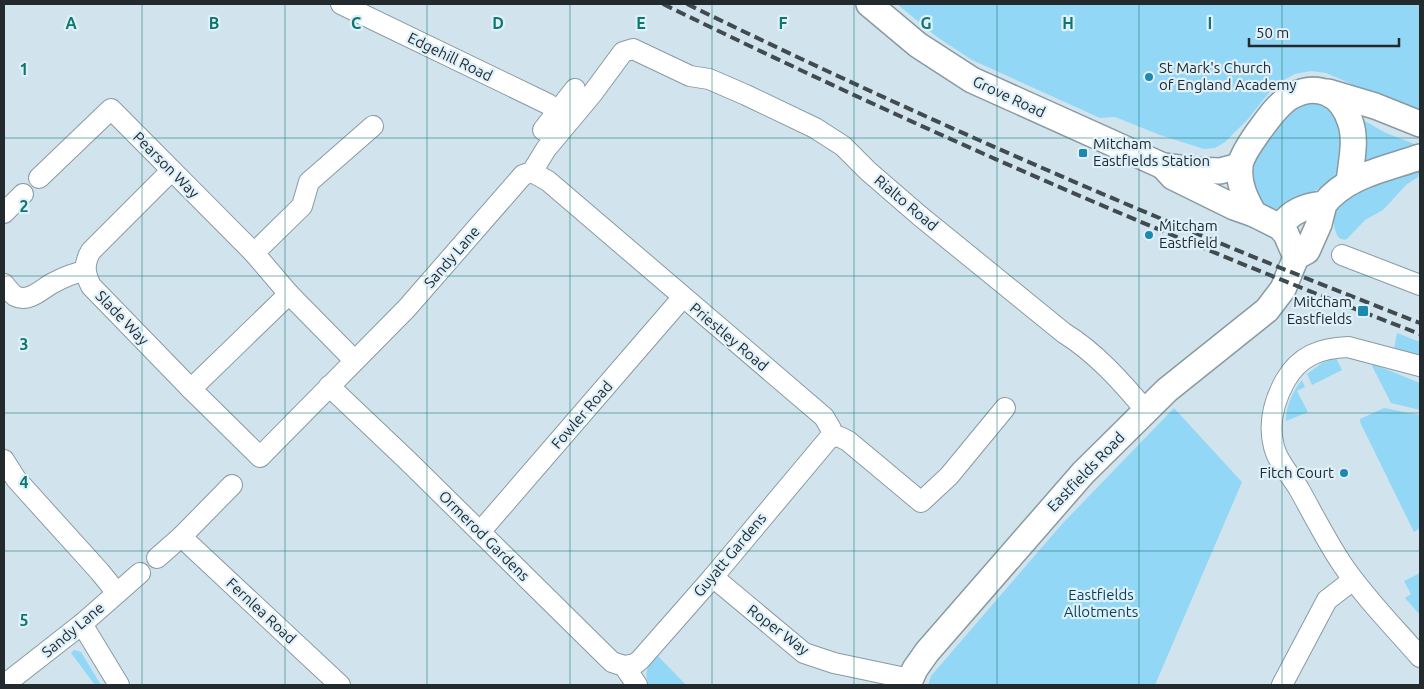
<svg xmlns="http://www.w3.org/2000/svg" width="1424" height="689" viewBox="0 0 1424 689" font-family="Ubuntu,sans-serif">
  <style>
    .green { fill: #93d7f6 }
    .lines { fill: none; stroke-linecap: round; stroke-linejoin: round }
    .minor-casing { stroke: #889aa2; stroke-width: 22 }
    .tertiary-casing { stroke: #889aa2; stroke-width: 28 }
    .minor { stroke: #fff; stroke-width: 20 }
    .tertiary { stroke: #fff; stroke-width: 25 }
    .rail { stroke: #414a4f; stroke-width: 4; stroke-dasharray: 10 5; stroke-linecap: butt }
    .grid { fill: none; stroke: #0f766e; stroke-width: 1; stroke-opacity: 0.55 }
    .poi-dot { fill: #1e89b0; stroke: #def1fa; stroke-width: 2 }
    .labels { text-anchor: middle; stroke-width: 4.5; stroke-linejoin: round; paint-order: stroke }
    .street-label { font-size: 15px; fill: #232a2e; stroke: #def1fa }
    .poi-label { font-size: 15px; fill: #232a2e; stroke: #def1fa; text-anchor: start }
    .park-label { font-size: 15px; fill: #083f52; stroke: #def1fa }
    .grid-label { font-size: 16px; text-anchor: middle; font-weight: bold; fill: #0f766e; stroke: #def1fa; stroke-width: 4.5; stroke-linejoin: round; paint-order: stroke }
  </style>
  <rect width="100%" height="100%" fill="#d1e4ed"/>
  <g class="green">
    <path d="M897 4H1420V117L1340 79 1326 73 1311 71 1295 74 1282 81 1271 90 1248 119 1225 142 1215 148 1204 149 1160 135 1115 117 1100 118 972 60 937 37Z"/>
    <path d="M1310 103C1329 103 1334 112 1345 126L1340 173 1312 193 1282 210 1275 209 1261 203 1253 189 1252 166 1289 112 1293 108Z"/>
    <path d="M1363 120 1386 133 1417 145 1363 166Z"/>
    <path d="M1420 170 1418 177 1406 185 1383 210 1365 220 1347 239 1344 240 1339 238C1313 194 1394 179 1420 170Z"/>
    <path d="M1397 333 1420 342V358L1394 349Z"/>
    <path d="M1336 358 1342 370 1312 385 1307 374 1322 363Z"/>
    <path d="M1373 364 1420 383V410L1391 403 1372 366Z"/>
    <path d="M1302 380 1305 387 1297 391 1308 412 1286 421C1285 408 1293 390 1302 380Z"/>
    <path d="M1174 408 1242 482 1155 685H928L931 676 1062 524Z"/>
    <path d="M1384 408 1420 415V528L1414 532 1360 422V419Z"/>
    <path d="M1420 573V615L1405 598 1411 594 1404 581Z"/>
    <path d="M74 650 81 652 101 685H95L71 653Z"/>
    <path d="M657 655 686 685H649C643 672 648 665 657 655Z"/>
  </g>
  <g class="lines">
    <defs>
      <g id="minor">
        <path d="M341 4 548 104 558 111"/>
        <path d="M543 130 575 89"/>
        <path d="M171 171 91 251C83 264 85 274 91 286L191 389 260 457 407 308 523 175 532 172 546 149 592 94 623 52 633 49 690 76 709 79 746 95 815 128 843 146 868 171 920 216 1064 333C1095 352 1122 382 1146 411"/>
        <path d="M532 172 548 181 824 417 831 429V436L840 437 848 441 921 502 949 476 1005 408"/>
        <path d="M39 178 111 109 254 253 289 294 354 360"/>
        <path d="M4 213 23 194"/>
        <path d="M254 253 302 206 309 182 373 126"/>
        <path d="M1342 255 1420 285"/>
        <path d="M4 284C7 288 11 293 15 296 28 303 41 290 51 284 62 278 73 273 85 271"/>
        <path d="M1420 366 1348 347C1320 348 1299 356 1285 381 1274 401 1268 424 1274 447 1278 463 1290 474 1299 489 1313 514 1326 540 1342 564 1365 598 1394 627 1420 657"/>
        <path d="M329 386 408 461 612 662 624 666 637 685"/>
        <path d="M191 389 289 294"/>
        <path d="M4 460 16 479 100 572 117 593"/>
        <path d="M480 532 683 297"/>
        <path d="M182 536 189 544 340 685"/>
        <path d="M157 558 182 536 232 485"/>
        <path d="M713 577 804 653 834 663 910 679"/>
        <path d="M82 624 119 685"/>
        <path d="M624 666 635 664 640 660 713 577 831 436"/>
        <path d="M4 685 82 624 140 573"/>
        <path d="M1282 685 1327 600 1353 580"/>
      </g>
      <g id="tertiary">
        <path d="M869 4 918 45 972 80 1163 166 1194 170 1220 171 1239 166"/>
        <path d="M1328 92 1375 106 1420 124"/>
        <path d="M1254 214C1246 200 1238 184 1240 167 1240 158 1254 138 1259 131 1268 119 1277 105 1290 97 1317 82 1341 93 1350 121 1357 140 1351 163 1349 182"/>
        <path d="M1280 227C1291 211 1305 206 1324 204 1347 175 1386 169 1420 157"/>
        <path d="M1296 257 1307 251 1319 224 1324 204"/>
        <path d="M908 685 915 669 927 652 1083 473 1167 390 1267 310 1283 289 1296 257 1286 234 1280 227 1254 214 1234 207 1173 177 1163 166"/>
      </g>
    </defs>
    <use href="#minor" class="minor-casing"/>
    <use href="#tertiary" class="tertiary-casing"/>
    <use href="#minor" class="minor"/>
    <use href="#tertiary" class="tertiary"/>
    <g class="rail">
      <path d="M663 4C910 125 1163 236 1420 334"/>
      <path d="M687 4C926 121 1172 227 1420 323"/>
    </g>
  </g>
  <path class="grid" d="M142 4V685M285 4V685M427 4V685M570 4V685M712 4V685M854 4V685M997 4V685M1139 4V685M1282 4V685M4 138H1420M4 276H1420M4 413H1420M4 551H1420"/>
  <g class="poi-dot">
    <circle cx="1149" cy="77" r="5"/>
    <rect x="1078" y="148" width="10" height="10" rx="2.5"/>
    <circle cx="1149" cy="235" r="5"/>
    <rect x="1357" y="305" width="12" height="12" rx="2.5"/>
    <circle cx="1344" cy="473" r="5"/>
  </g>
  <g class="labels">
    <g class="street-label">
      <text transform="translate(450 57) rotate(26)" y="5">Edgehill Road</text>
      <text transform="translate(1009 97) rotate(25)" y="5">Grove Road</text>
      <text transform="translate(166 165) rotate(45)" y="5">Pearson Way</text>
      <text transform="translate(906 203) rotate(40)" y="5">Rialto Road</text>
      <text transform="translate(452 257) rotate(-49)" y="5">Sandy Lane</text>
      <text transform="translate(122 318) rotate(46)" y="5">Slade Way</text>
      <text transform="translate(729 337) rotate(40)" y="5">Priestley Road</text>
      <text transform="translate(582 415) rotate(-49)" y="5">Fowler Road</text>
      <text transform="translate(1086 472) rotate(-46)" y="5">Eastfields Road</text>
      <text transform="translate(484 536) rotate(45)" y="5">Ormerod Gardens</text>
      <text transform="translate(730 555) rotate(-50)" y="5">Guyatt Gardens</text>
      <text transform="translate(261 611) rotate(43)" y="5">Fernlea Road</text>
      <text transform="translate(73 630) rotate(-40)" y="5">Sandy Lane</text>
      <text transform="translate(778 630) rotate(37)" y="5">Roper Way</text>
    </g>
    <g class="poi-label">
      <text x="1159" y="73">St Mark's Church<tspan x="1159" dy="17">of England Academy</tspan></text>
      <text x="1093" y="149">Mitcham<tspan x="1093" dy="17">Eastfields Station</tspan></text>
      <text x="1159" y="231">Mitcham<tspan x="1159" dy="17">Eastfield</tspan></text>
      <text x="1352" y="307" text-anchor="end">Mitcham<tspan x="1352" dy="17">Eastfields</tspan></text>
      <text x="1334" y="478" text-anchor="end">Fitch Court</text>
    </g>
    <g class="park-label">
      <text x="1101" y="600">Eastfields<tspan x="1101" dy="17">Allotments</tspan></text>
    </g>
  </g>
  <g class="grid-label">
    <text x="71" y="29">A</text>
    <text x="214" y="29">B</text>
    <text x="356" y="29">C</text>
    <text x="498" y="29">D</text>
    <text x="641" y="29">E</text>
    <text x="783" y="29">F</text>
    <text x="926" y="29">G</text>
    <text x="1068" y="29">H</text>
    <text x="1210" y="29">I</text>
    <text x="24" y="75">1</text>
    <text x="24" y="212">2</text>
    <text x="24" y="350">3</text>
    <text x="24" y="488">4</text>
    <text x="24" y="626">5</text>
  </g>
  <rect width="1424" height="689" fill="none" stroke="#232a2e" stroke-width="10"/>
  <path d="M1249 38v8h150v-8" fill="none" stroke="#232a2e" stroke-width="2.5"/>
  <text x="1256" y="38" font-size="15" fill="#232a2e" stroke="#def1fa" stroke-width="4" paint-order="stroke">50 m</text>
</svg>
